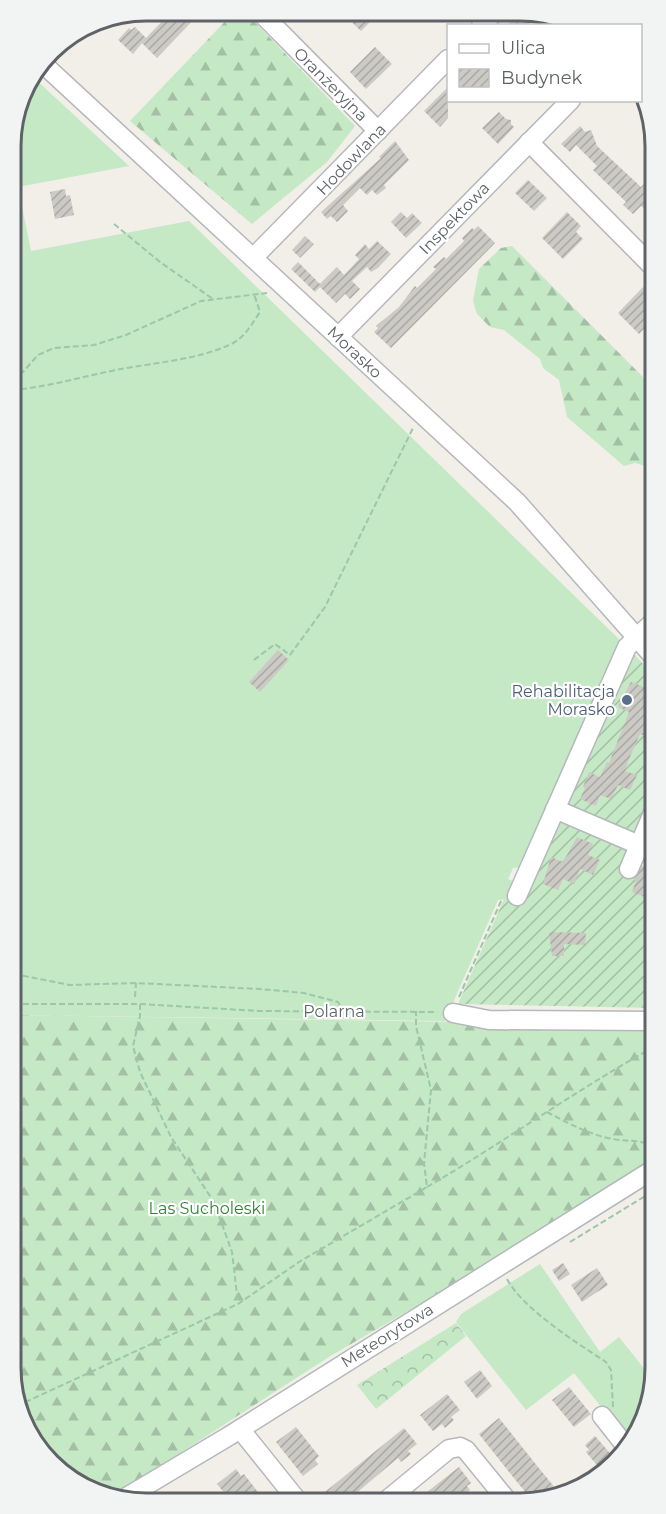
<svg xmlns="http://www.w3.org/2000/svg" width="666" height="1514" viewBox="0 0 666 1514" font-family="Montserrat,sans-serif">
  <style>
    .grass { fill: #c5e8c5 }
    .forest { fill: url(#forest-firs) }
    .park { fill: url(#park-crowns) }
    .garden { fill: url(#garden-furrows) }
    .building { fill: url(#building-hatch) }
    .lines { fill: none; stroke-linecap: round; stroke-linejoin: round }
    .minor-casing { stroke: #b5b8bc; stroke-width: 21 }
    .path { stroke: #9cc7a9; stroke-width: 2; stroke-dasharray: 6 3; stroke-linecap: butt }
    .minor { stroke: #fff; stroke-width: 18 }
    .service-dot { fill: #5c6f8a; stroke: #fff; stroke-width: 2 }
    .labels { text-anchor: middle; stroke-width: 4.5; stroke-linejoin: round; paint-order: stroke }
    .street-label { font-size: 16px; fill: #5f6368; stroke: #fff }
    .service-label { font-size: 16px; fill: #4e5e75; stroke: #fff; text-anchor: end }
    .park-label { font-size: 16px; fill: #348238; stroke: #fff }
    .rim { fill: none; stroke: #5f6368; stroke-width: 3 }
  </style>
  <defs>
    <pattern id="forest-firs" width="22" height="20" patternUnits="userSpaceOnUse" patternTransform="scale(1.5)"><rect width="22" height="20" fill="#c5e8c5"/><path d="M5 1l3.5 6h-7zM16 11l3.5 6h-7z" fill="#a3c0a4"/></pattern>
    <pattern id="park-crowns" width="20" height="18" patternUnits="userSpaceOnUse" patternTransform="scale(1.5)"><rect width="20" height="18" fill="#c5e8c5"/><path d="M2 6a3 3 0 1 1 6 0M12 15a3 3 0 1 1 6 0" fill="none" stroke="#a3c0a4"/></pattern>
    <pattern id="garden-furrows" width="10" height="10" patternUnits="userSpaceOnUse" patternTransform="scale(1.5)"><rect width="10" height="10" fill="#c5e8c5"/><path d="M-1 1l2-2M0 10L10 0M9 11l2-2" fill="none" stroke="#a3c0a4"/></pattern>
    <pattern id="building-hatch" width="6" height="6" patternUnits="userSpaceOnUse" patternTransform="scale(1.5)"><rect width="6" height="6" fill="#cccac5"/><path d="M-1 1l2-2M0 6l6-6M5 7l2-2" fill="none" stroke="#a9a8a4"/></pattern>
  </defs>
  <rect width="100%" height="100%" fill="#f1efe8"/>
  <g class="grass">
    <path d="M32 76 129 166 18 187 31 251 189 221 623 643 524 867 513 868 508 879 517 883 510 899 498 900 445 1021 14 1015 11 137 25 86Z"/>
    <path d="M540 1264 600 1352 619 1337 654 1381 630 1443 574 1373 526 1410 456 1322 461 1314Z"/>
  </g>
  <g class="forest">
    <path d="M235 11H244L355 126 327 162 252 224 130 121Z"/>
    <path d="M512 246 652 386V468L635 463 624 466 567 417 559 380 543 368 540 359 504 330 490 327 477 314 473 301 479 269 501 248Z"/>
    <path d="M14 1015 654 1025V1160L519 1247 332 1355 112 1497 56 1470 15 1404Z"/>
  </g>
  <path class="park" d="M456 1323 466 1336 376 1409 357 1385Z"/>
  <g class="garden">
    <path d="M632 652 653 675V800L638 835 567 803Z"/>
    <path d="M560 819 631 850 640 865 651 870 653 863 654 1008 458 1004 504 899H525Z"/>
  </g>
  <g class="building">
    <path d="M172 11H202L157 58 142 43 133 54 118 40 129 28 131 30 135 27 146 38Z"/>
    <path d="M341 12H380L361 31Z"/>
    <path d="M517 13H539L527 26H507Z"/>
    <path d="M375 47 392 64 366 89 350 72Z"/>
    <path d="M448 87V118L440 127 424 111Z"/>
    <path d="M499 112 506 119 511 120V124L514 127 498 144 482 128Z"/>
    <path d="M580 126 585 132 591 130 597 146 641 187 651 176V215L641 206 633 214 623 205 626 202 593 170 597 166 576 145 570 152 561 144Z"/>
    <path d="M395 141 409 160 384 185 386 188 377 195 372 190 367 195 360 188 343 205 348 211 337 222 331 216 327 219 321 212 381 158 379 157Z"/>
    <path d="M528 180 547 198 534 211 515 193Z"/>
    <path d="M65 189 66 196 70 195 74 215 55 219 50 192Z"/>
    <path d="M401 212 407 218 412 213 422 223 406 238 391 222Z"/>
    <path d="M567 212 581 226 576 232 583 239 563 259 542 238Z"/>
    <path d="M478 226 495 243 391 348 374 332 378 328 376 326 399 307 415 286 417 288 436 269 433 267 444 257 446 259 464 241 462 238 472 228 474 230Z"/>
    <path d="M305 236 314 244 300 258 292 250Z"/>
    <path d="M377 241 391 254 378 268 371 272 367 267 352 281 360 289 350 299 345 294 336 303 320 287 315 292 291 269 298 262 320 284 337 267 344 275 359 259 355 255 365 244 369 249Z"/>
    <path d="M643 287 651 296 652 320 639 334 618 313Z"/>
    <path d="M278 650 289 660 260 692 249 682Z"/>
    <path d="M631 682 647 688 643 700 653 704 648 720 653 722V739L640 734 629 759 625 771 637 775 630 790 618 785 611 799 600 795 596 806 580 799 585 788 583 787 589 772 600 777 607 762 609 763 629 712 618 707Z"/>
    <path d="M577 837 593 844 588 855 600 860 593 875 580 869 574 884 563 879 558 890 543 884 551 857 563 862Z"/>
    <path d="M642 866 653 871V883L647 898 632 892 636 881 634 879Z"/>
    <path d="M549 932 586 933 585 945 564 944V956H552Z"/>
    <path d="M563 1263 570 1274 559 1281 552 1270Z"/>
    <path d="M597 1268 608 1285 582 1302 571 1285Z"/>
    <path d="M480 1370 492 1386 477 1399 464 1382Z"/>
    <path d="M569 1387 591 1414 574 1427 552 1400Z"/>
    <path d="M447 1394 460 1410 451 1417 454 1420 445 1428 442 1424 433 1431 420 1415Z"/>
    <path d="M499 1418 538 1467 561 1495 556 1499H531L509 1472 479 1434Z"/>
    <path d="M296 1427 319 1456 315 1460 318 1464 303 1476 276 1442Z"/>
    <path d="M404 1428 417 1444 408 1451 411 1454 401 1462 398 1458 348 1500H315Z"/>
    <path d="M595 1436 615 1459 600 1469 586 1452 589 1450 585 1445Z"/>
    <path d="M459 1467 471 1483 467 1486 470 1490 459 1499H418Z"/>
    <path d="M236 1469 241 1476 244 1474 264 1500H230L217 1484Z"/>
  </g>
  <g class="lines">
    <defs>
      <g id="minor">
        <path d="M259 11 378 131"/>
        <path d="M481 26 494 13"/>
        <path d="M42 63 517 502 653 656"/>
        <path d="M529 142 651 265"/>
        <path d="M253 258 448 59"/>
        <path d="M338 337 571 100"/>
        <path d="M555 809 639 845"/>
        <path d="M629 869 653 813"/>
        <path d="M517 896 627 647 653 622"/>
        <path d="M453 1013 489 1020 654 1021"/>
        <path d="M602 1416 628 1449"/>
        <path d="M240 1429 297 1500"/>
        <path d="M387 1500 449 1449 460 1447 466 1450 506 1499"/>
        <path d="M120 1501 229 1436 654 1169"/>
      </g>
    </defs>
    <use href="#minor" class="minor-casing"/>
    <g class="path">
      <path d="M114 224 160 262 213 299"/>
      <path d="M12 379 23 372 38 355 54 348 94 345 126 335 201 301 267 293"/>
      <path d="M12 390C49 387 84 376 121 369 154 363 199 359 229 345 244 339 251 325 260 312L254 294"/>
      <path d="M254 660 275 644 290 655 325 607 413 428"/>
      <path d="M14 974 70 985 136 983 260 989 304 993 338 1002 343 1010"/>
      <path d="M135 997 136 983"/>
      <path d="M459 997 501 901"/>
      <path d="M14 1004H140L259 1011 437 1012"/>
      <path d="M140 1004V1016L133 1046 140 1072 171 1137 214 1202 232 1252 238 1303"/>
      <path d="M547 1112C566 1122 586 1133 608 1138 624 1142 639 1139 654 1146"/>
      <path d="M427 1187C504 1142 576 1090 654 1047"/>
      <path d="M570 1242 655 1190"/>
      <path d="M507 1279C523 1309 577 1343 606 1362L611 1370 613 1407"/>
      <path d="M17 1406 238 1304 299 1262 427 1187 424 1163 431 1090 416 1026V1011"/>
    </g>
    <use href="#minor" class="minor"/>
  </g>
  <circle class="service-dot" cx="627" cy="700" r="6"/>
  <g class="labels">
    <g class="street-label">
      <text transform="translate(331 84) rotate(45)" y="6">Oranżeryjna</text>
      <text transform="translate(351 159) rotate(-46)" y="6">Hodowlana</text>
      <text transform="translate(454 218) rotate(-46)" y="6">Inspektowa</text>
      <text transform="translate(355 352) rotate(43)" y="6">Morasko</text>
      <text x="334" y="1017">Polarna</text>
      <text transform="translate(387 1335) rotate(-32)" y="6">Meteorytowa</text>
    </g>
    <g class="service-label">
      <text x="615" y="697">Rehabilitacja<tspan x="615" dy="18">Morasko</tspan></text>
    </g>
    <g class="park-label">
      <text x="207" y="1214">Las Sucholeski</text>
    </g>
  </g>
  <path d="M0 0H666V1514H0ZM146 21H520A125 125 0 0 1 645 146V1368A125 125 0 0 1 520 1493H146A125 125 0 0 1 21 1368V146A125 125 0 0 1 146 21Z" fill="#f2f3f3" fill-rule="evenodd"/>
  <path class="rim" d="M146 21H520A125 125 0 0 1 645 146V1368A125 125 0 0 1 520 1493H146A125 125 0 0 1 21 1368V146A125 125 0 0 1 146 21Z"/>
  <rect x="447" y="24" width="195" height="78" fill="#ffffff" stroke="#bfc1c3" stroke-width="1.5"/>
  <rect x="459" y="44" width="30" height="9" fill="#ffffff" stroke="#bfc1c3" stroke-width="1.5"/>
  <text x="501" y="54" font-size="18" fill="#5f6368">Ulica</text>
  <rect x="459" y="69" width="30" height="18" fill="url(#building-hatch)" stroke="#bfc1c3" stroke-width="1.5"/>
  <text x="501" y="84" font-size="18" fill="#5f6368">Budynek</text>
</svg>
